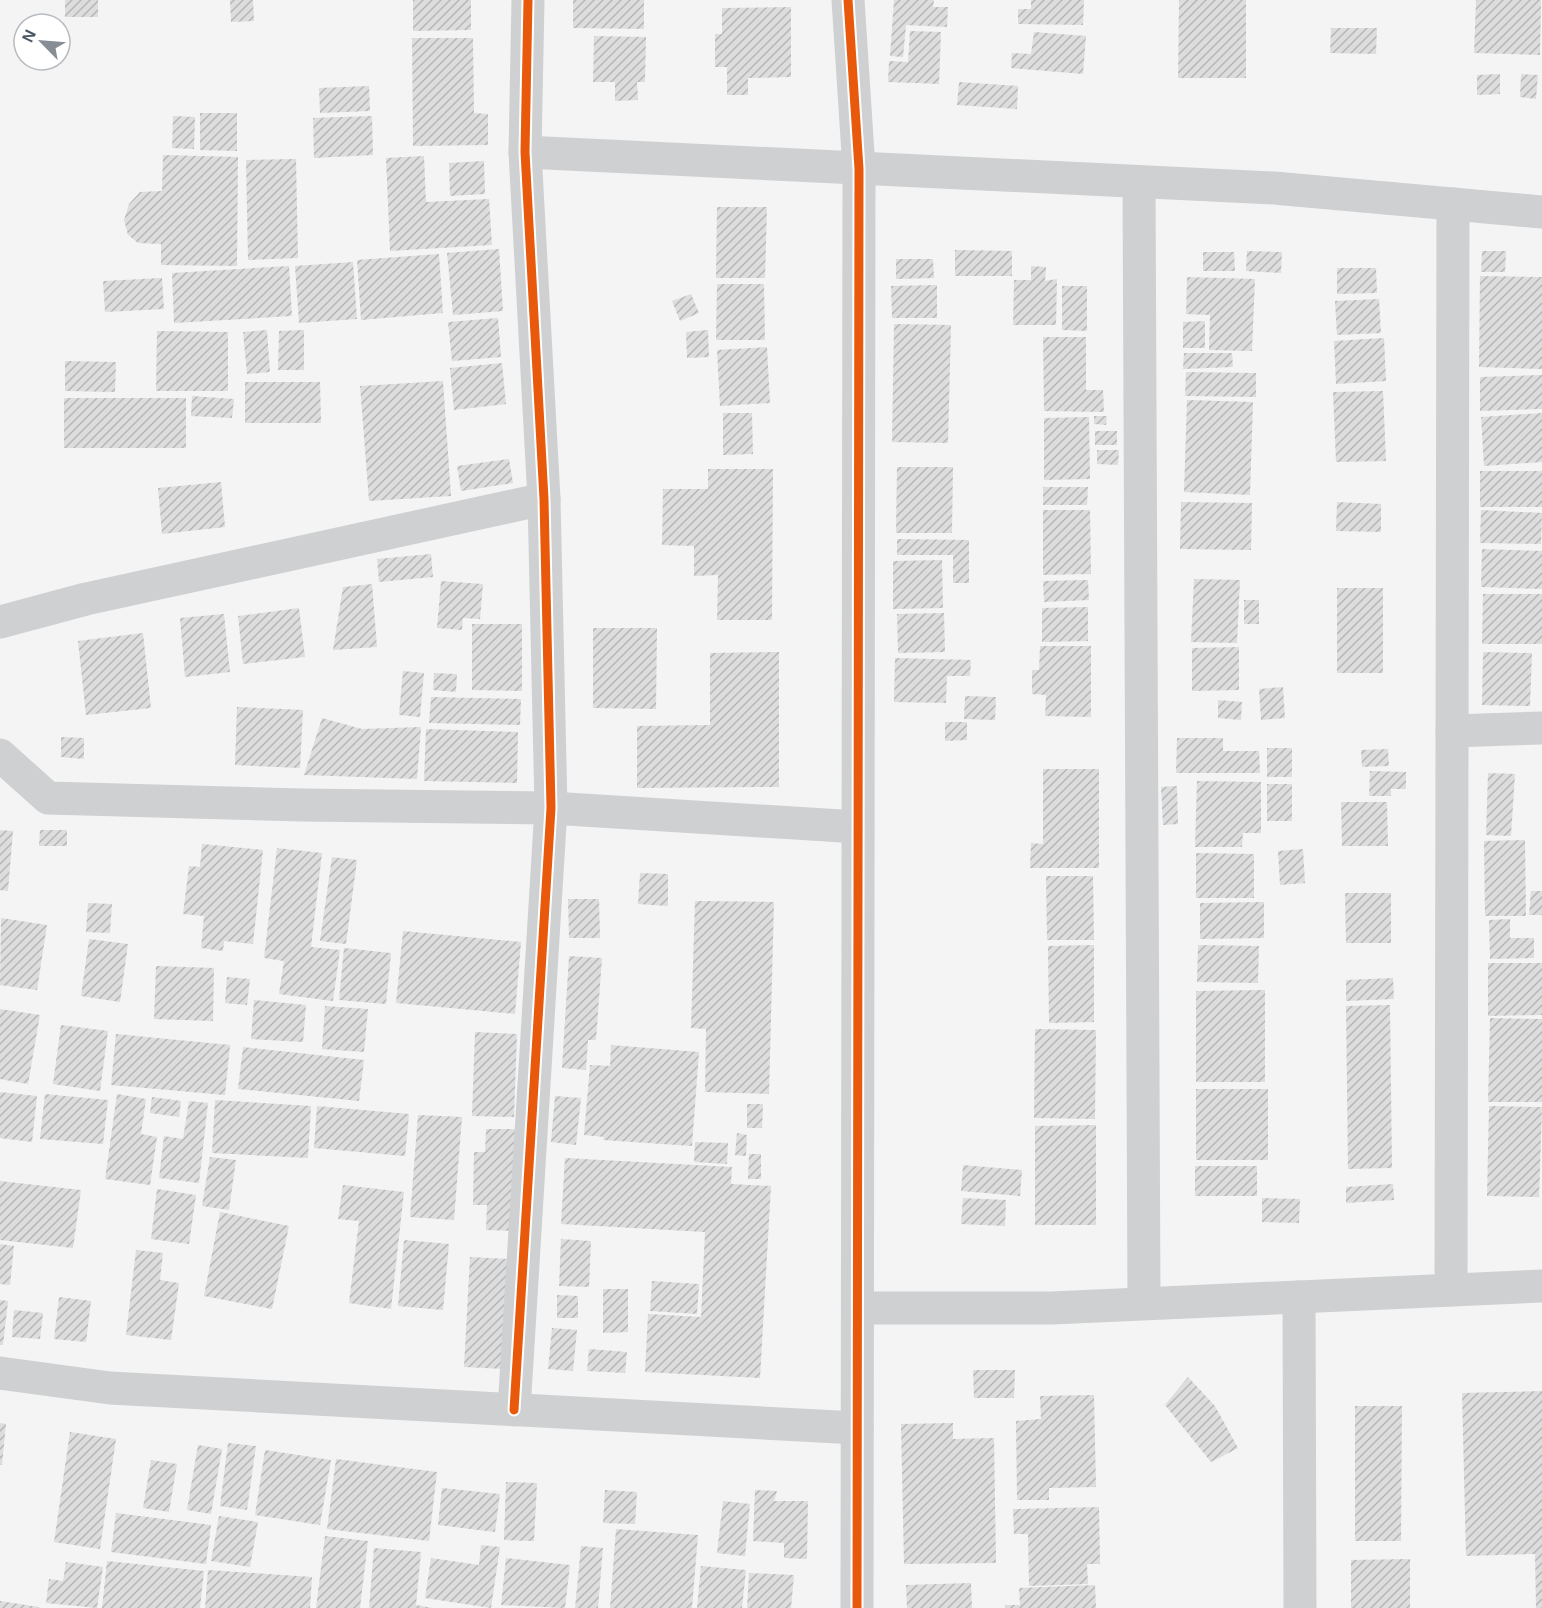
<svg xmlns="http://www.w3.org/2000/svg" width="1542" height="1608" viewBox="0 0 1542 1608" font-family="Helvetica,sans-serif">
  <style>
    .building { fill: url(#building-hatch) }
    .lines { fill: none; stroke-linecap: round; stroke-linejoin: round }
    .minor { stroke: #ced0d2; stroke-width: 33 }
    .cycleway-casing { stroke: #fff; stroke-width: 13 }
    .cycleway { stroke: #e8590c; stroke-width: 9 }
  </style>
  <defs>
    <pattern id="building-hatch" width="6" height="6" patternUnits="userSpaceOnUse" patternTransform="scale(1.5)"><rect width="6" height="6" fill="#ddddde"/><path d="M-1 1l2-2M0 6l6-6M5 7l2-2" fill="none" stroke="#b5b6b7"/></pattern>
  </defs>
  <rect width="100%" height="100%" fill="#f4f4f4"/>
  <g class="building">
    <rect x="65" y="0" width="33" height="17"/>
    <path d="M230 0H253L254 21 231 22Z"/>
    <path d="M413 0H471V30L413 31Z"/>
    <path d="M573 0H644V29L573 28Z"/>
    <path d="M894 0H934L933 7H948L947 27 906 25 903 57 890 56Z"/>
    <path d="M1031 0H1084L1083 25 1018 24V9H1031Z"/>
    <path d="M1179 0H1246V78H1178Z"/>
    <path d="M1476 0H1541L1540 55 1474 53Z"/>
    <path d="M791 7V77L748 78V95H727V67H715V34H722V8Z"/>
    <path d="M1331 28H1377L1376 54 1330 53Z"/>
    <path d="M910 31 941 32 939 84 888 82 889 61 908 62Z"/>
    <path d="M1034 32 1086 36 1083 74 1011 68 1012 53 1031 54Z"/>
    <path d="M594 36 646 37 645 82H637L638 100 615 101V82H593Z"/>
    <path d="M412 38H473L474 113 488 114V145L413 146Z"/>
    <path d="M1500 74V94L1477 95V75Z"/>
    <path d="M1521 74 1538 75 1536 99 1520 97Z"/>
    <path d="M959 82 1018 86 1017 109 957 105Z"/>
    <path d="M369 86 370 111 320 113 319 88Z"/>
    <path d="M200 113H237V151L200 150Z"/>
    <path d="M173 116 195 117 194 149 172 148Z"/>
    <path d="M372 116 373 155 314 158 313 118Z"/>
    <path d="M163 155 238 157 237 266 161 265V244L138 243 128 235 124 220 129 204 140 192 162 191Z"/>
    <path d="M424 156 426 202 489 199 492 245 390 251 386 158Z"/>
    <path d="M296 159 298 258 248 260 246 160Z"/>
    <path d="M484 161 485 194 450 196 449 163Z"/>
    <path d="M717 207H767L765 278H716Z"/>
    <path d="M499 249 503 311 453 315 447 253Z"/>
    <path d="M955 250 1012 251V276H955Z"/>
    <path d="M1247 251 1282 252 1281 273 1246 271Z"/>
    <path d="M1482 251H1506L1505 272H1481Z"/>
    <path d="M1203 252H1234L1235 271H1203Z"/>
    <path d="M439 254 443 313 361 320 357 260Z"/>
    <path d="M896 259H933L934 278 896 279Z"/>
    <path d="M353 262 357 319 299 323 295 266Z"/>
    <path d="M289 266 292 316 174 323 172 273Z"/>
    <path d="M1031 266 1046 267 1045 281 1057 279 1056 325H1013L1014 280H1031Z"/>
    <path d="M1337 268H1376L1377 293 1337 294Z"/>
    <path d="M1480 276 1542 277V369L1479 367Z"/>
    <path d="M1187 277 1255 279 1252 351 1209 350 1210 315 1186 314Z"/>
    <path d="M162 278 164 309 105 312 103 281Z"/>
    <path d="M717 284H764L765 340H716Z"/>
    <path d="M937 285V318H892L891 286Z"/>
    <path d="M1062 286H1087V331L1062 330Z"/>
    <path d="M691 294 699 313 680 321 672 301Z"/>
    <path d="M1379 299 1381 333 1337 335 1335 301Z"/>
    <path d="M498 318 501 357 452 361 448 322Z"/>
    <path d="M1205 321V348H1183V322Z"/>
    <path d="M894 324 951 325 948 443 892 442Z"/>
    <path d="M267 330 270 372 247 374 243 332Z"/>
    <path d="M304 330V370H278L279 331Z"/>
    <path d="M708 330 709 357 687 358 686 332Z"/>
    <path d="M157 331 228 332V391H156Z"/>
    <path d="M1043 337H1086V390H1103L1104 412 1044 411Z"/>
    <path d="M1384 338 1386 381 1336 384 1334 341Z"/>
    <path d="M767 347 770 403 720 406 717 350Z"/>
    <path d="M1184 353H1232L1233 367 1183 369Z"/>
    <path d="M65 361 116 362 115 392 65 391Z"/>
    <path d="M502 363 506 404 454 410 450 368Z"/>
    <path d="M1186 372 1256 373V397L1185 396Z"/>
    <path d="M1542 375V409L1480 411V377Z"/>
    <path d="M443 381 451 496 369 501 360 386Z"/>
    <path d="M245 382H320L321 423H245Z"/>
    <path d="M1383 391 1386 461 1336 462 1333 392Z"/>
    <path d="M192 396 234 399 232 418 191 416Z"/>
    <rect x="64" y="398" width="122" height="50"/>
    <path d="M1187 400 1253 402 1250 495 1184 492Z"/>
    <path d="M723 413H752L753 454 723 455Z"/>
    <path d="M1542 413V462L1484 466 1481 417Z"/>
    <path d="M1094 416H1107L1106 425 1094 424Z"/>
    <path d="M1089 417 1090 479 1044 480V418Z"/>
    <rect x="1095" y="431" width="22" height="14"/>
    <path d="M1097 450H1119L1118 465 1097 464Z"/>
    <path d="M509 459 513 483 461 491 457 466Z"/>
    <path d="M897 467H953L952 533H896Z"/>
    <path d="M708 469H773L772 620H717L718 575 694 576V546L662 545 663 489H708Z"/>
    <rect x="1480" y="471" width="62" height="36"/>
    <path d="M221 482 225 527 162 534 158 488Z"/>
    <path d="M1043 487H1088L1087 505H1043Z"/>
    <path d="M1181 502 1252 503 1251 550 1180 549Z"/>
    <path d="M1337 502 1381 504V532L1336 531Z"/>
    <path d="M1043 510H1090L1091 574 1043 575Z"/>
    <path d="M1481 510 1542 513 1541 544 1480 543Z"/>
    <path d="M897 539 969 540V583H953V555H897Z"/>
    <path d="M1482 549 1542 551V589L1481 587Z"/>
    <path d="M431 554 433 577 379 582 377 559Z"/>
    <path d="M942 560 943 608 893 609V561Z"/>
    <path d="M1194 579 1240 580 1237 643 1191 642Z"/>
    <path d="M1088 580 1089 600 1044 602 1043 581Z"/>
    <path d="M441 581 483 584 480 619 463 618 462 630 437 628Z"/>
    <path d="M372 584 377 647 333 650 343 587Z"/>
    <rect x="1337" y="588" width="46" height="85"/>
    <path d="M1483 594H1542V644H1482Z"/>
    <rect x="1244" y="600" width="15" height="24"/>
    <path d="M1088 607V641L1042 642V608Z"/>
    <path d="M299 608 305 657 243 664 238 616Z"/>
    <path d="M944 613 945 652 898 653 897 614Z"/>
    <path d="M224 614 230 672 185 677 180 618Z"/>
    <path d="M472 624H522V691L472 690Z"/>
    <path d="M593 628H657L656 709 593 708Z"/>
    <path d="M143 633 151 708 86 715 78 641Z"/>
    <path d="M1040 646H1091V717L1045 716 1046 695 1032 694V670H1039Z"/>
    <path d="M1239 647V690L1192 691V648Z"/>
    <path d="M779 652V787L637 788V726L710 725V653Z"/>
    <path d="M1483 652 1532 653 1530 706 1482 705Z"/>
    <path d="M895 658 971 660 970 676H947L946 703 894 702Z"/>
    <path d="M403 671 424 673 420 717 399 715Z"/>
    <path d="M434 673 457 674 456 692 433 690Z"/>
    <path d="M1283 687 1285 718 1261 720 1259 689Z"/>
    <path d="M965 696 996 697 995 720 964 719Z"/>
    <path d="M431 697 521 699 520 725 429 723Z"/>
    <path d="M1218 700 1242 702 1241 720 1218 718Z"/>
    <path d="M237 707 303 710 300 768 235 765Z"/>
    <path d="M322 718 362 729 421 727 417 779 304 775Z"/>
    <path d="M945 722H967V740L945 741Z"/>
    <path d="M426 729 518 732 517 783 424 781Z"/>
    <path d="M61 737 84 738V759L61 757Z"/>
    <path d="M1177 738H1223V751H1259L1260 773H1176Z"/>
    <rect x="1267" y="748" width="25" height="29"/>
    <path d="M1388 749 1389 766 1362 767 1361 750Z"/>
    <path d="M1043 769H1099V868H1030L1031 843 1043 844Z"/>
    <path d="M1370 771 1406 772V789H1391V796H1369Z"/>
    <path d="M1488 773 1515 774 1511 836 1486 835Z"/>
    <path d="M1197 781 1261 782V833H1243L1242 847H1195Z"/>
    <rect x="1267" y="784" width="25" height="37"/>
    <path d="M1177 786 1178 824 1163 825 1161 787Z"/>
    <path d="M1341 802H1387L1388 846H1342Z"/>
    <path d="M0 830 13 831 8 891 0 890Z"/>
    <path d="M40 830H67V846H39Z"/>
    <path d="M1525 840 1526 916H1485L1484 841Z"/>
    <path d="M202 844 263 850 253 944 224 941 223 951 201 948 204 916 183 914 189 866 200 867Z"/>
    <path d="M277 848 322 853 311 947 340 950 333 1001 279 994 284 961 264 958Z"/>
    <path d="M1303 849 1305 883 1280 885 1278 851Z"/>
    <path d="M1196 853 1254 854V898H1196Z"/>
    <path d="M332 857 357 860 346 944 320 941Z"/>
    <path d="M640 873 668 874V906L638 904Z"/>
    <path d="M1046 876H1093L1094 940H1047Z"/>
    <path d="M1531 891H1542V915H1529Z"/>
    <path d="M1345 893H1391V943H1346Z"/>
    <path d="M568 899H599L600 938H569Z"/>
    <path d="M695 901 774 902 769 1094 705 1092 706 1029 691 1028Z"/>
    <path d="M1264 902V938L1200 939V903Z"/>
    <path d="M88 903 112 904 110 933 86 932Z"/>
    <path d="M1 918 47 925 37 990 0 985Z"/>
    <path d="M1510 919V938H1534V958L1490 959 1489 920Z"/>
    <path d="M403 931 521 942 515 1014 396 1003Z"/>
    <path d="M89 939 128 944 120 1002 81 996Z"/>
    <path d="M1094 945V1022L1049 1023 1048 946Z"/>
    <path d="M1198 945 1259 946 1258 983 1197 982Z"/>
    <path d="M344 948 391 953 386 1004 339 1000Z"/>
    <path d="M569 956 602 958 596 1040H588L586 1070 562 1068Z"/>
    <path d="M1488 963H1542V1015L1488 1016Z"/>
    <path d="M156 966 214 968 213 1021 154 1019Z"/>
    <path d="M227 977 250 979 247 1005 225 1003Z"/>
    <path d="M1393 978 1394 999 1346 1001V980Z"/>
    <path d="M1265 990V1082H1196V991Z"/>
    <path d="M254 1000 306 1005 303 1042 251 1039Z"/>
    <path d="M1390 1005 1392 1168 1348 1169 1346 1006Z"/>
    <path d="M325 1006 368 1009 364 1052 322 1049Z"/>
    <path d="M0 1009 40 1015 28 1084 0 1079Z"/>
    <path d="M1490 1018 1542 1019V1102H1488Z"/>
    <path d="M61 1025 108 1031 100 1091 53 1084Z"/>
    <path d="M1035 1029 1096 1030 1095 1119 1034 1118Z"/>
    <path d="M475 1032 517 1034 514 1117 472 1116Z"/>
    <path d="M116 1034 230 1045 225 1095 111 1085Z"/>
    <path d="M611 1045 699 1052 692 1146 603 1140 604 1137 584 1135 590 1065 610 1066Z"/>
    <path d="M243 1047 364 1060 359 1101 238 1089Z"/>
    <rect x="1196" y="1089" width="72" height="71"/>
    <path d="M0 1092 37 1096 32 1142 0 1138Z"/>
    <path d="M45 1094 108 1100 103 1144 40 1139Z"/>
    <path d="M117 1094 146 1099 141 1134 157 1137 150 1185 105 1179Z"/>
    <path d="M555 1096 581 1098 576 1145 551 1142Z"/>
    <path d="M152 1097 181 1101 179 1117 150 1113Z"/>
    <path d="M215 1100 311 1106 308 1158 212 1153Z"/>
    <path d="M189 1101 208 1103 199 1183 159 1178 164 1136 183 1139Z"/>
    <path d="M747 1104H763L762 1128H747Z"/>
    <path d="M317 1106 409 1114 405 1156 314 1148Z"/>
    <path d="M1489 1106 1542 1107 1539 1197 1487 1196Z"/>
    <path d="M418 1115 462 1117 454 1220 410 1217Z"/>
    <path d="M1096 1125V1225H1035V1126Z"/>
    <path d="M486 1129H519L517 1231 486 1230 487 1205H473L474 1152H485Z"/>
    <path d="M737 1133 747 1135 746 1156 735 1155Z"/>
    <path d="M695 1142 728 1143 727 1164 694 1162Z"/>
    <path d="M749 1154H761V1179H748Z"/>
    <path d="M210 1157 236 1160 229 1210 202 1206Z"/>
    <path d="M565 1158 732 1167 731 1184 771 1186 760 1378 645 1372 648 1314 701 1317 705 1232 561 1224Z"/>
    <path d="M963 1165 1022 1170 1020 1196 961 1191Z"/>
    <rect x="1195" y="1166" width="62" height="30"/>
    <path d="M0 1181 81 1190 73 1248 0 1240Z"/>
    <path d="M1393 1184 1394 1200 1346 1203V1187Z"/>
    <path d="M343 1185 404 1192 391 1309 349 1303 359 1221 338 1219Z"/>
    <path d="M157 1189 196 1195 189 1244 151 1239Z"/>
    <path d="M963 1198 1006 1200 1005 1226 961 1224Z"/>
    <path d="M1262 1198 1300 1199 1299 1223 1262 1222Z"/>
    <path d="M220 1212 289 1226 272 1309 204 1296Z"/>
    <path d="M561 1239 591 1241 589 1287 559 1286Z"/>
    <path d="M404 1240 449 1244 443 1310 398 1306Z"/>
    <path d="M0 1244 14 1246 10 1285 0 1284Z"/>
    <path d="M136 1250 163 1253 160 1280 179 1283 171 1340 126 1335Z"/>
    <path d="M470 1257 509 1259 504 1369 464 1367Z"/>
    <path d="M652 1281 699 1284 697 1314 650 1311Z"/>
    <path d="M603 1289H628V1332L603 1333Z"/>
    <path d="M557 1295 578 1296V1318H557Z"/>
    <path d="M59 1297 91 1301 86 1342 54 1339Z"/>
    <path d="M0 1300 8 1301 3 1345H0Z"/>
    <path d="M14 1310 43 1313 40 1339 12 1337Z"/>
    <path d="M552 1328 577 1330 573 1371 548 1369Z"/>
    <path d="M589 1349 627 1352 625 1373 587 1371Z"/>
    <path d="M973 1370H1015L1014 1398H974Z"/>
    <path d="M1188 1377 1215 1406 1238 1448 1211 1462 1165 1405Z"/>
    <path d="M1542 1391V1608H1536L1535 1554 1466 1556 1462 1393Z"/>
    <path d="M1094 1395 1096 1487 1049 1488V1500H1017L1016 1421 1041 1419 1040 1396Z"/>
    <path d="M1355 1406H1402L1401 1541H1355Z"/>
    <path d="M0 1423 6 1424 2 1465H0Z"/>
    <path d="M953 1423V1439L994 1438 996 1563 904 1564 901 1424Z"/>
    <path d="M70 1432 116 1439 100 1549 54 1542Z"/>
    <path d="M228 1443 256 1446 247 1510 220 1506Z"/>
    <path d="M198 1445 222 1449 211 1514 187 1510Z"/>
    <path d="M265 1450 331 1460 320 1525 255 1515Z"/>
    <path d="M336 1459 437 1472 429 1541 327 1529Z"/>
    <path d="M151 1460 177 1464 169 1512 143 1508Z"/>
    <path d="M506 1482 537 1483 534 1541 504 1540Z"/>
    <path d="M442 1488 500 1494 495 1532 438 1525Z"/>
    <path d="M605 1490 637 1492 635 1524 603 1523Z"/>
    <path d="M755 1490 777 1491 774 1501H808L807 1559 784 1558V1543L753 1541Z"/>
    <path d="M723 1501 750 1504 745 1556 717 1553Z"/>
    <path d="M1099 1507 1100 1564H1087L1088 1584 1029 1586 1028 1534H1014L1013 1509Z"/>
    <path d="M116 1513 211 1525 206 1564 111 1552Z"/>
    <path d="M219 1516 258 1522 250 1567 211 1561Z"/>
    <path d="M616 1529 698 1535 692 1608H610Z"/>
    <path d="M325 1536 368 1541 360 1608H316Z"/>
    <path d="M481 1545 500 1547 491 1608 425 1598 431 1558 479 1565Z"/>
    <path d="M581 1546 603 1548 598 1608H575Z"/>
    <path d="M374 1548 421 1552 416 1605 433 1608H369Z"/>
    <path d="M506 1558 570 1565 565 1608 501 1605Z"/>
    <path d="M1410 1559V1608H1351V1560Z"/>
    <path d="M107 1561 204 1571 200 1608H102Z"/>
    <path d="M66 1562 103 1567 97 1608 46 1603 49 1579 63 1581Z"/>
    <path d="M701 1566 746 1570 742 1608H697Z"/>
    <path d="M208 1570 312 1577 310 1608H205Z"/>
    <path d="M749 1573 794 1575 791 1608H747Z"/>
    <path d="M971 1583 972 1608H907L906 1585Z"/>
    <path d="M1095 1585 1096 1608H1005V1605H1020L1019 1588Z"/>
    <path d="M0 1601 39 1607V1608H0Z"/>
  </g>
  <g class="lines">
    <g class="minor">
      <path d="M848 0 859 169 857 1608"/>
      <path d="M525 152 1274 188 1542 212"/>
      <path d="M1139 182 1144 1303"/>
      <path d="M0 622 86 599 544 499"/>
      <path d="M1452 731 1542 728"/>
      <path d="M0 755 48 798 302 805 551 808 858 827"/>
      <path d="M1451 1290 1453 204"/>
      <path d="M1299 1297 1300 1608"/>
      <path d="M858 1308H1052L1542 1286"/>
      <path d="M0 1373 110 1388 857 1428"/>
      <path d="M514 1410 551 808 544 499 525 152 528 0"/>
    </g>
    <defs>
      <g id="cycleway">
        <path d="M848 0 859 169 857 1608"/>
        <path d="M514 1410 551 808 544 499 525 152 528 0"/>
      </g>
    </defs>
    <use href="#cycleway" class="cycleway-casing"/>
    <use href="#cycleway" class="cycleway"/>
  </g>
  <g transform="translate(42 42) rotate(295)"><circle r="28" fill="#ffffff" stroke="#b7bbc0" stroke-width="1.5"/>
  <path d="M0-4.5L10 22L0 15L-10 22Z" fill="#868d94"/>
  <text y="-9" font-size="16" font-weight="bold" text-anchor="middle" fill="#4a5661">N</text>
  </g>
</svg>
